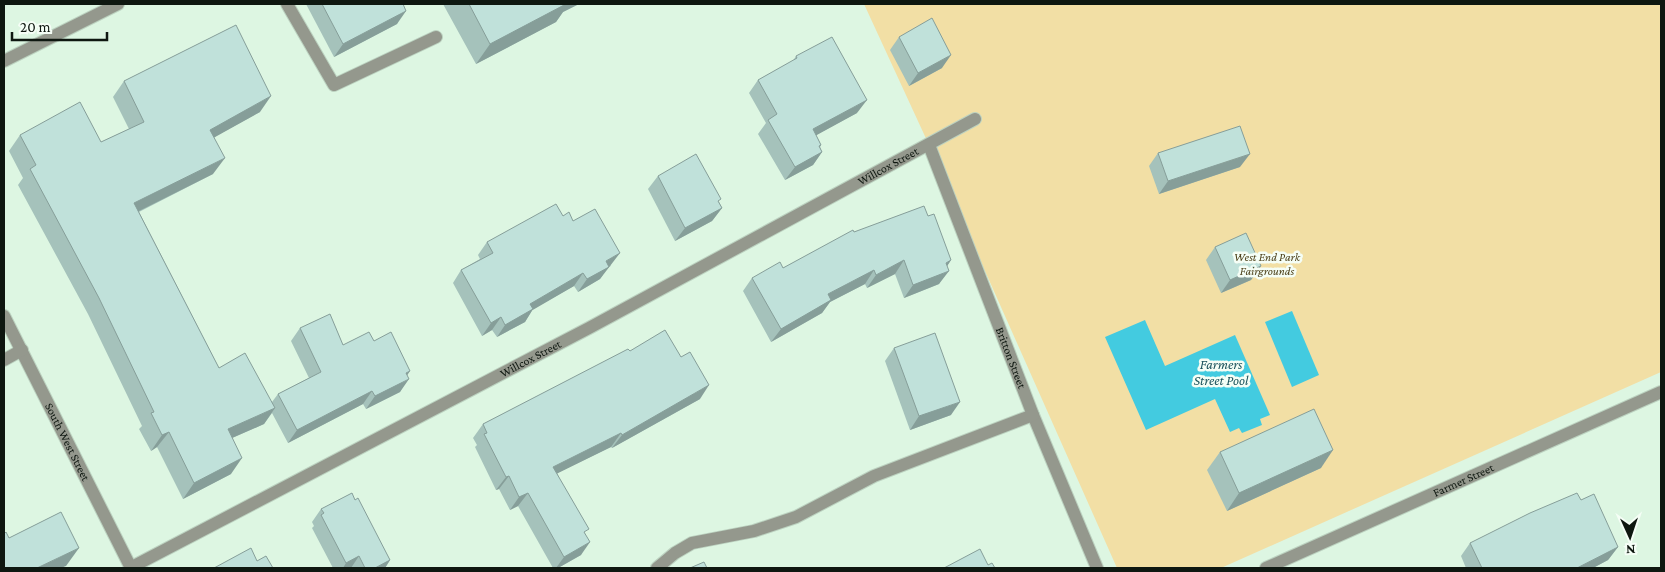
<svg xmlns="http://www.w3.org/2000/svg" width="1665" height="572" viewBox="0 0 1665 572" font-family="'Crimson Pro',serif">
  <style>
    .green { fill: #f2dfa5 }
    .water { fill: #43cbe0 }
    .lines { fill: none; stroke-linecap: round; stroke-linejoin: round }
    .minor-casing { stroke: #bcd2c0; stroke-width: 14 }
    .minor { stroke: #94988d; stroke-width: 12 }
    .wall { fill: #a5c2bb }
    .shaded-wall { fill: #869e99 }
    .building { fill: #c0e1da; stroke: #869e99 }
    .labels { text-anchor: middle; stroke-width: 5; stroke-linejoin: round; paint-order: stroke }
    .street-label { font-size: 12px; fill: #0e1710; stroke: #f5fef6 }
    .park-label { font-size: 12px; font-style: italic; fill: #4b3f18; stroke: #f5fef6 }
    .water-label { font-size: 14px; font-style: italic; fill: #1b535c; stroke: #f5fef6 }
  </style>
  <rect width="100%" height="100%" fill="#ddf6e2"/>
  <path class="green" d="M864 4H1661V372L1221 568H1117L929 145Z"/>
  <g class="water">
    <path d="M1292 311 1319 375 1292 387 1265 322Z"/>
    <path d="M1145 320 1165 366 1235 335 1270 415 1260 419 1262 425 1242 433 1239 428 1230 432 1215 399 1146 430 1105 337Z"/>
  </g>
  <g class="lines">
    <defs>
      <g id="minor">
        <path d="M287 4 334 85 436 37"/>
        <path d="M4 61 118 4"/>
        <path id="s1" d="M929 145 1033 415 1097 568"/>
        <path id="s2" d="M4 316 131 568"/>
        <path d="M4 360 22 350"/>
        <path id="s3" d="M130 568 589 328 975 119"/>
        <path d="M657 568 675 553 692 543 754 531 796 517 874 476 1033 415"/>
        <path id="s4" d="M1266 568 1661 392"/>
      </g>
    </defs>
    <use href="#minor" class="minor-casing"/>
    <use href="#minor" class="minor"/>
  </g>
  <g class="wall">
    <path d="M306 4H403L397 24 334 57Z"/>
    <path d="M443 4H579L563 12 556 22 476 64Z"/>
    <path d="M899 37 942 68 909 86 890 50Z"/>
    <path d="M796 56 857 113 816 135 821 145 820 147 822 152 813 165 785 180 758 134 766 123 749 93 758 80 793 61Z"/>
    <path d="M124 81 260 112 214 137 213 174 139 212 219 368 272 402 278 394 309 378 291 341 300 328 343 345 374 341 407 376 400 392 366 409 363 404 288 443 272 413 264 424 232 438 231 474 183 499 157 447 151 451 139 429 142 426 88 314 18 185 23 178 9 151 20 135 101 142 129 129 113 97Z"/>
    <path d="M1158 153 1240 167 1159 194 1149 166Z"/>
    <path d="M658 176 719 202 722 208 712 221 675 241 648 189Z"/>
    <path d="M563 216 573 221 611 266 608 267 600 279 578 292 574 286 533 309 525 322 497 337 492 330 482 336 453 283 461 270 480 259 478 255 487 242Z"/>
    <path d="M928 216 951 260 947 266 939 284 904 298 895 274 867 288 865 284 830 302 822 313 771 342 743 291 752 278 783 268 854 232Z"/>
    <path d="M1215 247 1261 266 1251 280 1221 293 1206 260Z"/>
    <path d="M894 348 951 415 910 430 885 361Z"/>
    <path d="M630 351 700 399 612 448 611 447 557 473 585 534 581 555 558 568H553L518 506 510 510 499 489 496 490 475 447 477 445 473 438 483 424Z"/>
    <path d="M1220 452 1321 468 1227 511 1207 470Z"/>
    <path d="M355 500 390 560 385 568H333L312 528 314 526 312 522 321 509Z"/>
    <path d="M1581 500 1618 547 1608 560 1593 568H1466L1461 556 1470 543Z"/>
  </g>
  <g class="shaded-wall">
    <path d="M562 4H579L563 12 556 22 476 64 490 44Z"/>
    <path d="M406 11 397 24 334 57 343 44Z"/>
    <path d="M951 55 942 68 909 86 918 73Z"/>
    <path d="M271 96 260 112 199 146 210 130Z"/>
    <path d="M867 100 857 113 804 142 813 129Z"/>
    <path d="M821 145 813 157 822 152 813 165 785 180 795 167Z"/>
    <path d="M1250 154 1240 167 1159 194 1168 181Z"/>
    <path d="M225 158 213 174 123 219 134 203Z"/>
    <path d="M722 208 712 221 675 241 685 228Z"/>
    <path d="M620 253 600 279 578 292 587 279 606 261Z"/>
    <path d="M904 260 895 274 867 288 876 275Z"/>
    <path d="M951 260 942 274 949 271 939 284 904 298 913 285 946 263Z"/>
    <path d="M1261 266 1251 280 1221 293 1230 280Z"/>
    <path d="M874 270 865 284 830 302 822 313 771 342 781 329 828 294Z"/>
    <path d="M583 273 574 286 531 311 533 309 525 322 497 337 505 325 530 304Z"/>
    <path d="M501 317 492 330 482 336 491 323Z"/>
    <path d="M410 371 402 383 409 379 400 392 366 409 375 396 406 373Z"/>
    <path d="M709 385 700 399 612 448 622 435Z"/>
    <path d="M372 391 363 404 288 443 297 430Z"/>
    <path d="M960 402 951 415 910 430 919 416Z"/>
    <path d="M275 408 264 424 216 445 228 429Z"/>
    <path d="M169 432 157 447 151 451 162 435Z"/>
    <path d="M621 433 611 447 544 480 553 467Z"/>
    <path d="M1333 450 1321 468 1227 511 1239 493Z"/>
    <path d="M242 458 231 474 183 499 194 483Z"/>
    <path d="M509 476 499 489 496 490 506 477Z"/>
    <path d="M528 493 518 506 510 510 519 497Z"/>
    <path d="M590 542 581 555 558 568H556L564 557Z"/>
    <path d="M1618 547 1608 560 1593 568H1577Z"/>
    <path d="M79 548 66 566 61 568H37Z"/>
    <path d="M359 556 351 568H343L346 563Z"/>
    <path d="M390 560 385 568H375Z"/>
  </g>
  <g class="building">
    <path d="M322 4H403L406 11 343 44Z"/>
    <path d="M469 4H566L490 44Z"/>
    <path d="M932 18 951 55 918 73 899 37Z"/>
    <path d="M236 25 271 96 210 130 225 158 134 203 219 368 245 353 275 408 228 429 242 458 194 483 169 432 162 435 151 413 154 412 99 298 30 169 36 165 20 135 80 102 101 142 144 122 124 81Z"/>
    <path d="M832 37 867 100 813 129 821 145 819 146 822 152 795 167 768 120 777 114 758 80 797 58 796 56Z"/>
    <path d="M1240 126 1250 154 1168 181 1158 153Z"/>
    <path d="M696 154 721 199 718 201 722 208 685 228 658 176Z"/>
    <path d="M556 204 563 216 569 212 573 221 595 209 620 253 606 261 609 267 587 279 583 273 530 304 533 309 505 325 501 317 491 323 461 270 493 253 487 242Z"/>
    <path d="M924 206 928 216 934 214 951 260 946 263 949 271 913 285 904 260 876 275 874 270 828 294 831 300 781 329 752 278 780 262 783 268 853 230 854 232Z"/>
    <path d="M1246 233 1261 266 1230 280 1215 247Z"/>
    <path d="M330 314 343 345 369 332 374 341 391 332 410 371 406 373 409 379 375 396 372 391 297 430 278 394 321 372 300 328Z"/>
    <path d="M665 330 681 357 690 352 709 385 622 435 621 433 553 467 589 529 584 532 590 542 564 557 528 493 519 497 509 476 506 477 484 434 487 433 483 424 628 349 630 351Z"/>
    <path d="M935 333 960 402 919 416 894 348Z"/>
    <path d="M1314 409 1333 450 1239 493 1220 452Z"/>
    <path d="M352 493 355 500 358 498 390 560 375 568H365L359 556 346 563 321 515 324 513 321 509Z"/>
    <path d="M1577 493 1581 500 1594 494 1618 547 1577 568H1482L1470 543 1530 513Z"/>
    <path d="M61 512 79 548 37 568H4V534L6 532 9 538Z"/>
    <path d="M251 548 257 561 266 556 273 568H214Z"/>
    <path d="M980 549 988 565 992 563 995 568H944Z"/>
    <path d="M704 562 707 568H690Z"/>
  </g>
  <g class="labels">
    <g class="street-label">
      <text dy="4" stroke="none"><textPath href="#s3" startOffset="858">Willcox Street</textPath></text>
      <text dy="4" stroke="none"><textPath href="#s1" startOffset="228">Britton Street</textPath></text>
      <text dy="4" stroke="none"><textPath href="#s3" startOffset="452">Willcox Street</textPath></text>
      <text dy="4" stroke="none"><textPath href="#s2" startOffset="141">South West Street</textPath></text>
      <text dy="4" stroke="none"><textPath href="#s4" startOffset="216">Farmer Street</textPath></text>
    </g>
    <g class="park-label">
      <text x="1267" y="261">West End Park<tspan x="1267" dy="14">Fairgrounds</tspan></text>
    </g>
    <g class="water-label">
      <text x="1221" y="369">Farmers<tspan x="1221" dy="16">Street Pool</tspan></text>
    </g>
  </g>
  <rect width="1665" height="572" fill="none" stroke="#0e1710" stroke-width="10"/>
  <g transform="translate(1630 537) rotate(177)" stroke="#f5fef6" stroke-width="4" paint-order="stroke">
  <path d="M0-4L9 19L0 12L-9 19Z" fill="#0e1710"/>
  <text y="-8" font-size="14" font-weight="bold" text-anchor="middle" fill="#0e1710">N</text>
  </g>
  <path d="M12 32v8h95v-8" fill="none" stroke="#0e1710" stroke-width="2.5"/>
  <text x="20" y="32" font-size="15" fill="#0e1710" stroke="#f5fef6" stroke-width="4" paint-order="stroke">20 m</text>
</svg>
